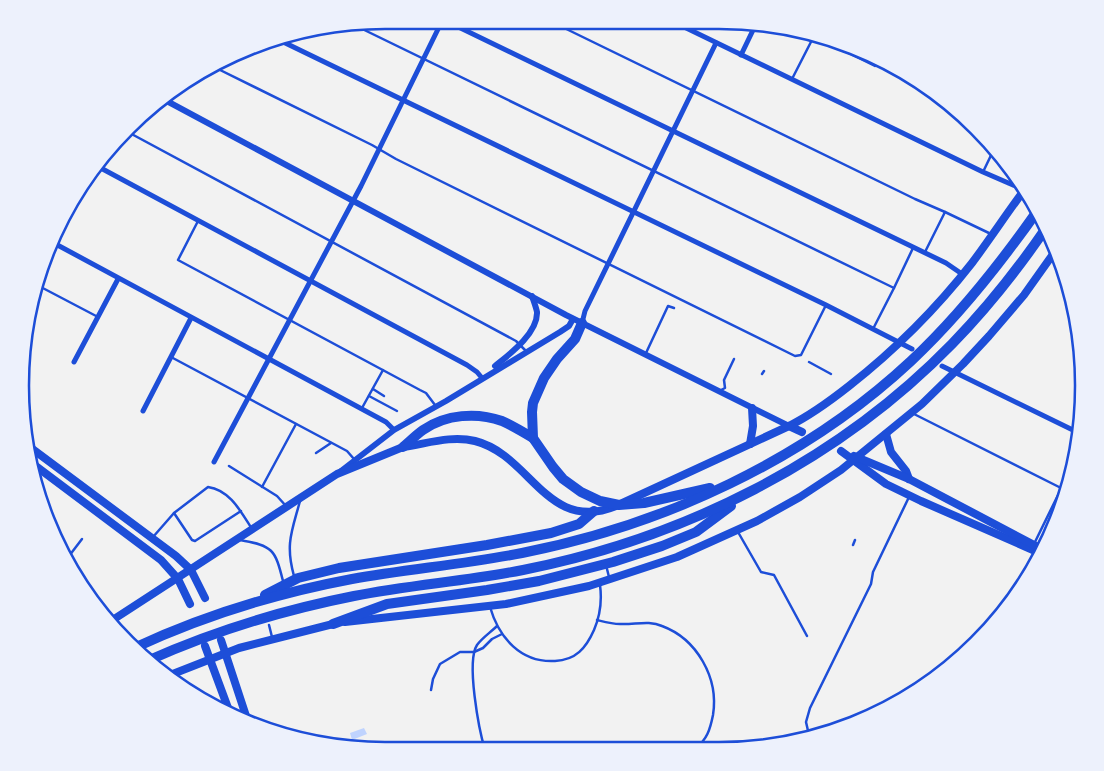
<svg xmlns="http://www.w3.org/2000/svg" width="1104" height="771" viewBox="0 0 1104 771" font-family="'Open Sans',sans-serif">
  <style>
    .water { fill: #bfd3fe }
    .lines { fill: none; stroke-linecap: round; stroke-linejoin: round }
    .service { stroke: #1d4ed8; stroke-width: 2.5 }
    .minor { stroke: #1d4ed8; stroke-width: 5 }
    .tertiary { stroke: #1d4ed8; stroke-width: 6 }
    .secondary { stroke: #1d4ed8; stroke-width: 8 }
    .primary { stroke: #1d4ed8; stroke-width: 8 }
    .motorway { stroke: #1d4ed8; stroke-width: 10 }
    .rim { fill: none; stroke: #1d4ed8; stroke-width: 2.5 }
  </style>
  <rect width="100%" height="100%" fill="#f2f2f2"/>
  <path class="water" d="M364 728 367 734 352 740 350 733Z"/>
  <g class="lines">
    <g class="service">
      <path d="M554 23 915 199 945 212 925 252"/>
      <path d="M352 24 894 288 913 248"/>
      <path d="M814 36 875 66 877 60"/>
      <path d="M214 67 372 145 396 159 795 356 801 355 826 305"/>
      <path d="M792 79 814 36"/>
      <path d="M126 131 516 341 526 351"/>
      <path d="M983 172 995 147"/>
      <path d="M945 212 991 234"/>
      <path d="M198 221 178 260 420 390 426 393 435 405"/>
      <path d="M37 285 98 317"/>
      <path d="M873 329 894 288"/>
      <path d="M646 353 668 306 674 308"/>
      <path d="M171 357 347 451 354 459"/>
      <path d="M809 362 831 374"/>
      <path d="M762 374 764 371"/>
      <path d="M373 389 384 396"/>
      <path d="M721 390 725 388 724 380 734 359"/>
      <path d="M369 396 397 411"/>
      <path d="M362 408 383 370"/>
      <path d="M912 413 1067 491"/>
      <path d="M316 453 331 443"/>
      <path d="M229 466 277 496 286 506"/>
      <path d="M262 487 296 424"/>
      <path d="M174 513 192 540 195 541 241 511"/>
      <path d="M738 532 761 572 774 575 807 636"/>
      <path d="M153 537 174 513 208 487C230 490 241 512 252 529"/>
      <path d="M240 540C273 546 275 549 283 581"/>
      <path d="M1034 544 1061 489"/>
      <path d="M853 545 855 540"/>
      <path d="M66 560 82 539"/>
      <path d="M607 569 609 577"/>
      <path d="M294 576C285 544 292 531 300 501"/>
      <path d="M490 607C499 638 521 663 555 661 576 660 586 648 594 630 600 616 602 600 600 585"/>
      <path d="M597 620C605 622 612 624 620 624 634 625 649 620 662 626 697 639 719 678 713 715 710 730 707 739 696 748"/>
      <path d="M269 625 272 637"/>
      <path d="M431 690 433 679 440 664 460 652H474L483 648 492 639 502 634"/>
      <path d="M217 709 226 706"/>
      <path d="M809 735 806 722 810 708 871 584 873 572 909 497"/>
      <path d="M485 750C479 730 466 662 477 645 482 638 491 632 497 626"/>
    </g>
    <g class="minor">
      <path d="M446 21 946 263 962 274"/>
      <path d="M680 25 983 172 1013 185 1025 188"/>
      <path d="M277 39 826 305 912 349"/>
      <path d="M741 55 755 26"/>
      <path d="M97 166 467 365 477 372 482 378"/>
      <path d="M50 241 386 422 394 430"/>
      <path d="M582 323 585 311 716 43"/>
      <path d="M74 362 118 279"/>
      <path d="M942 366 1079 433"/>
      <path d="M143 411 191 318"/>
      <path d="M214 462 361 186 442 21"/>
    </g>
    <g class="tertiary">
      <path d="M163 99 566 315 789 426"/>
      <path d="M495 366C510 354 538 333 537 312 536 307 534 302 532 296"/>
      <path d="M341 471 394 430 446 401 560 332 569 326 573 319"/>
    </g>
    <g class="secondary">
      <path d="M789 426 802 432"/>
      <path d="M886 434 891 452 906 471 909 479"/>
      <path d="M750 444 753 426 752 408"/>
      <path d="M27 445 176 556 191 570 205 598"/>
      <path d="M403 447C426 444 451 435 475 441 531 455 547 534 616 506L789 426C811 415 830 401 849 386 895 350 936 309 972 263 990 239 1007 213 1025 189"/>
      <path d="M841 451 886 484 921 501 1042 554"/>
      <path d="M854 456 909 479 1038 547"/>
      <path d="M29 461 161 560 178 579 190 604"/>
      <path d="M345 622 506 604 589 586 677 557 757 521 800 497 841 470 922 404 963 364 989 336 1024 295 1056 250"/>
      <path d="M221 640 248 722"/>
      <path d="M205 646 231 716"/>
    </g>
    <g class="primary">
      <path d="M108 623 337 474 403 447"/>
      <path d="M165 677 239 648 333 624"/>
    </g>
    <g class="motorway">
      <path d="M582 323 575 339 557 359 544 378 533 403 532 412 533 438 553 467 563 479 581 492 600 501 619 505 644 503 710 488"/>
      <path d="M403 447C409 442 416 435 423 430 446 414 477 412 502 421 513 426 523 432 533 438"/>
      <path d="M265 595 298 578 339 568 487 545 551 533 579 524 594 511"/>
      <path d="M333 624 387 604 487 590 539 581 613 562 662 546 696 532 731 506"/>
      <path d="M134 648C203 616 277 593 352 579 409 569 466 564 522 553 664 525 805 460 911 361 959 316 1000 264 1038 210"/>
      <path d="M147 661C214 631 283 610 354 596 410 585 467 581 523 570 684 538 837 462 952 344 987 308 1018 269 1046 228"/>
    </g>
  </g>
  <path d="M0 0H1104V771H0ZM385 29H719A356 356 0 0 1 1075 385V386A356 356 0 0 1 719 742H385A356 356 0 0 1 29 386V385A356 356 0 0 1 385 29Z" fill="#edf1fc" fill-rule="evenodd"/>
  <path class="rim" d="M385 29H719A356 356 0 0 1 1075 385V386A356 356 0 0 1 719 742H385A356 356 0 0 1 29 386V385A356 356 0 0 1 385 29Z"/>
</svg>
